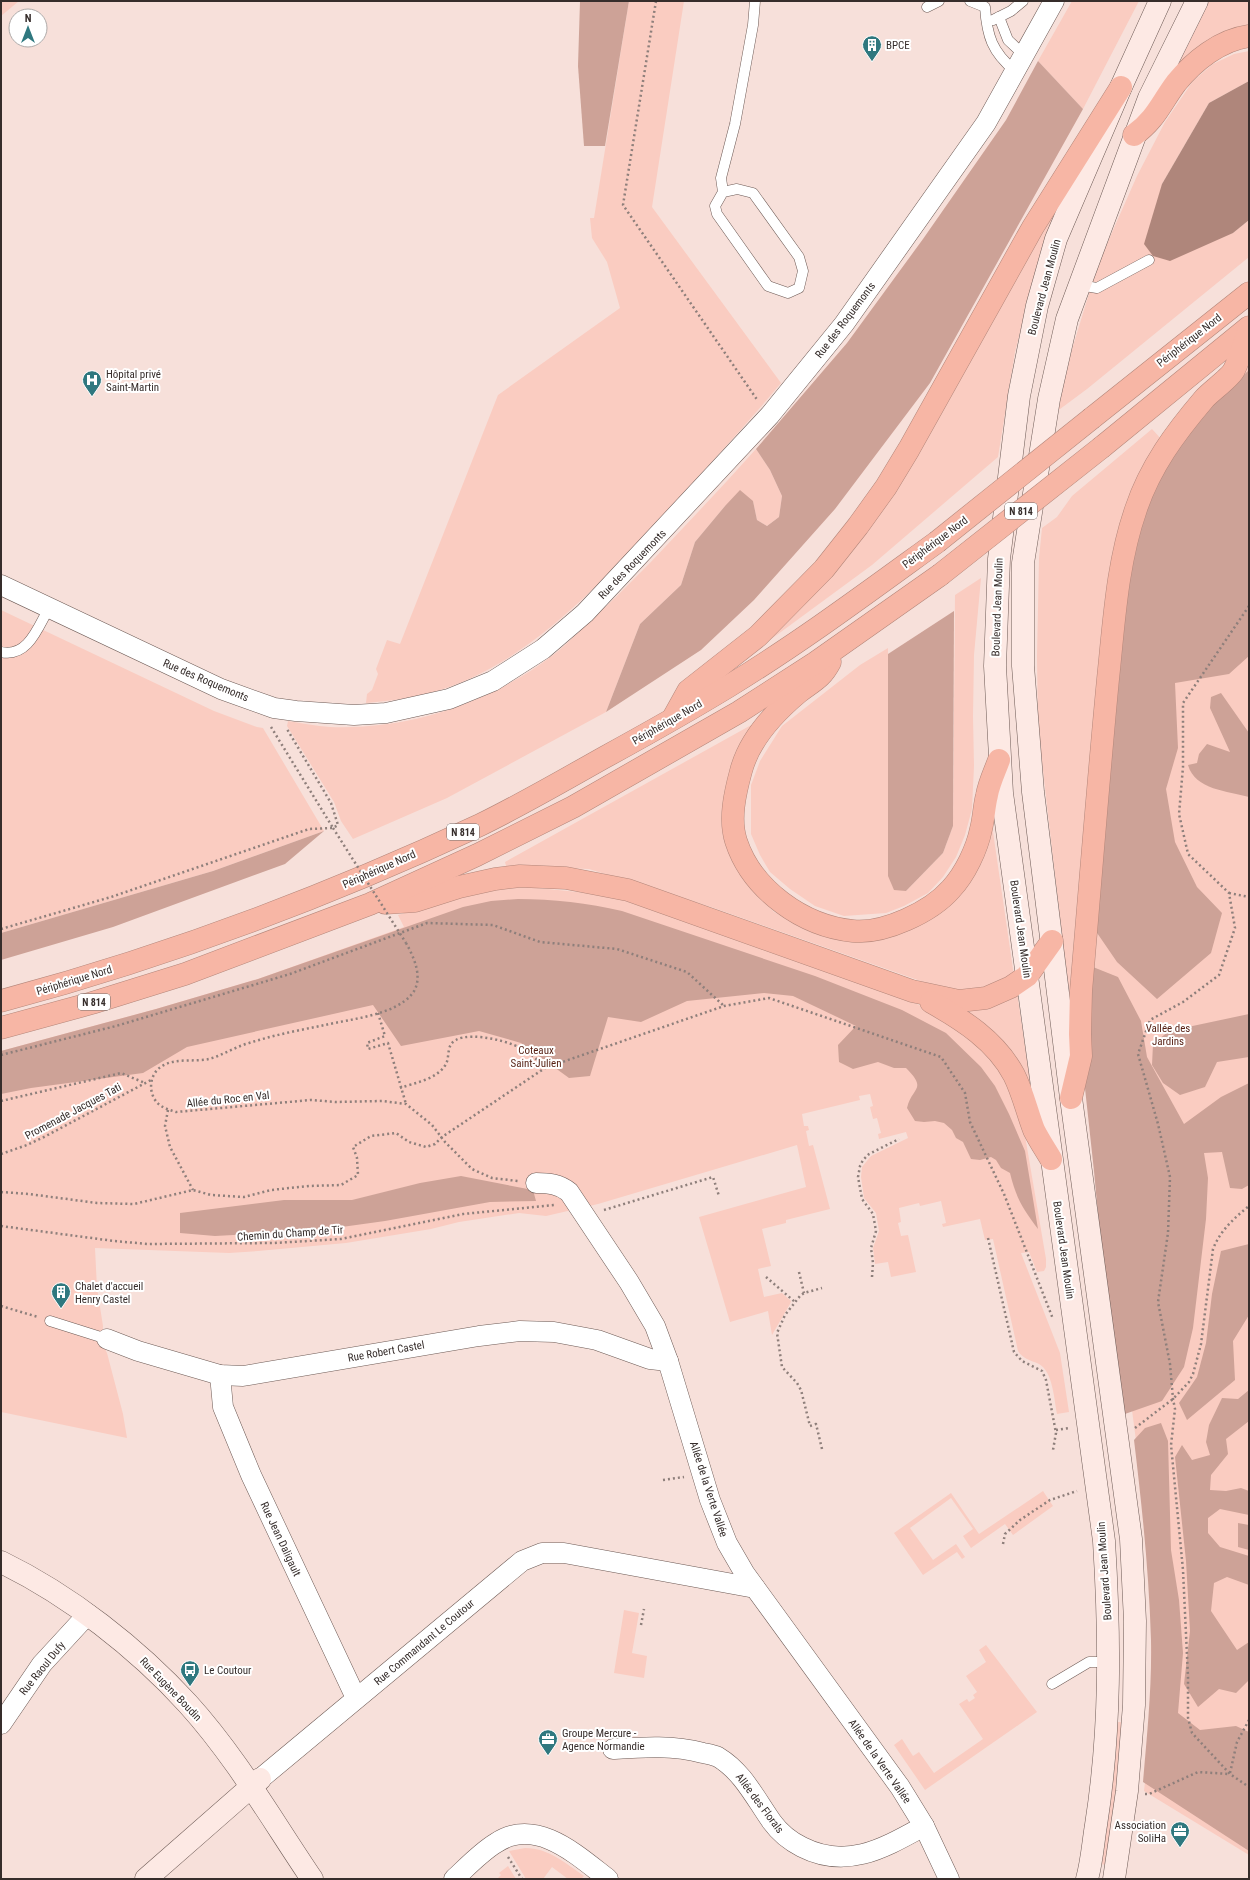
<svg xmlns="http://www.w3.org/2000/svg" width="1250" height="1880" viewBox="0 0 1250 1880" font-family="'Roboto Condensed',sans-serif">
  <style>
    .green { fill: #faccc1 }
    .forest { fill: #cda297 }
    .water { fill: #af867b }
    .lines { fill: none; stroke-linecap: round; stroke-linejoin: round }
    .lane-casing { stroke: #6d5a55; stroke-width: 11 }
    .street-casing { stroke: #6d5a55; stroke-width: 21 }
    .secondary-casing { stroke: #6d5a55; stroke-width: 23 }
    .highway-casing { stroke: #b3867a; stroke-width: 23 }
    .path { stroke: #8e7f7b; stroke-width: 2.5; stroke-dasharray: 2 3; stroke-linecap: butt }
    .lane { stroke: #fff; stroke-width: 10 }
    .street { stroke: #fff; stroke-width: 20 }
    .secondary { stroke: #fde9e4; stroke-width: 22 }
    .highway { stroke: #f7b6a5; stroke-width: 22 }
    .highway-bridge-casing { stroke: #b3867a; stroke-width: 23; stroke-linecap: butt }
    .path-bridge { stroke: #8e7f7b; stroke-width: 2.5; stroke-dasharray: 2 3; stroke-linecap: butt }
    .highway-bridge { stroke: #f7b6a5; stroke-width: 22 }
    .labels { text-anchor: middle; stroke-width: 4; stroke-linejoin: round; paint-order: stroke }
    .shield { fill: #fff; stroke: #726c6b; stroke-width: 1 }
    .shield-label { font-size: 10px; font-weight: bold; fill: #362d2b }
    .poi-label { font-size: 11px; fill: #362d2b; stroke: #fff; text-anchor: start }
    .street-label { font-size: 11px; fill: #362d2b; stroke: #fff }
    .park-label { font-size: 11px; fill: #551f12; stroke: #fff }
  </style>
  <rect width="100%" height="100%" fill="#f7e0da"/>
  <g class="green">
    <path d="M1 1H19L1 16Z"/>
    <path d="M629 1H684L652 207 781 383C743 429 702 472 662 516 596 588 524 669 426 694 406 699 386 701 366 703L367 694 372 690 378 674 376 669 387 640 400 644 498 395 620 308 607 262 592 238 590 218H594Z"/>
    <path d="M1072 1H1139L1083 109 1038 61Z"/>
    <path d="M1209 1H1249V27L1174 68Z"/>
    <path d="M1249 51V81L1209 103 1162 184 1233 233 1249 220V257L1087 389 1052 415 1098 264 1137 176 1165 122 1193 81 1213 64 1234 54Z"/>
    <path d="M1072 176 1038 263 1015 352 998 457 872 565 770 640 861 540 897 490 956 388 1007 288Z"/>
    <path d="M1249 367V1855L1144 1791 1150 1734 1152 1701 1150 1547 1125 1357 1086 1031 1111 715 1217 395Z"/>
    <path d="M1152 429 1162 440 1073 994 1070 993 1067 980 1038 727 1037 657 1039 558 1042 528 1057 517 1072 496Z"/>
    <path d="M756 449 770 470 782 496 779 517 767 526 757 520 753 501 725 506 695 542 681 585 640 624 606 712 447 798 353 839 341 821 334 802 287 726 288 721C302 723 316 726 330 727 409 730 490 703 553 655 563 648 572 638 582 629 605 608 627 586 649 564 685 526 721 488 756 449Z"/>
    <path d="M981 578 974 655 973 716 974 766 972 809 965 835 956 857 943 877 928 893 904 906 886 913 844 916 815 906 790 889 770 872 760 855 751 834V785L760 761 782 726 860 665 888 648V875L906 891 943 853 953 826 955 595Z"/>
    <path d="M1 610 214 711 257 727 263 728 324 831 213 871 1 933Z"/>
    <path d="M753 724 725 829 731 859 743 877 774 912 831 938 936 913 992 825 1014 976 972 994 946 990 711 907 589 869 506 866 505 862Z"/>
    <path d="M528 887 588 893 623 900 817 967 917 1004 937 1014 960 1029 989 1056 1005 1078 1021 1112 1046 1259V1267L1044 1271 1037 1272 1029 1252 1021 1253 1060 1353 1069 1412 1057 1414C1054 1399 1053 1372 1039 1364 1030 1360 1023 1359 1018 1351L993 1239 985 1240 980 1219 943 1227 942 1224 946 1223 941 1201 920 1206 919 1203 899 1208 901 1222 898 1223 901 1236 908 1235 916 1272 891 1277 888 1262 875 1264 873 1248 879 1231 876 1213 864 1198 861 1177 862 1167 871 1156 908 1138 906 1132 879 1139 878 1134 881 1133 877 1118 873 1119 870 1107 873 1106 870 1094 859 1096 860 1100 802 1114 804 1126H808L809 1130 806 1131 809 1146 813 1145 830 1209 786 1220V1223L762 1229 771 1266 758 1269 764 1297 782 1293 791 1301 790 1304 772 1335 768 1311 730 1322 699 1217 806 1187 797 1145 598 1204 546 1216 519 1213 459 1222 431 1229 346 1243 258 1251 229 1253 95 1248 97 1288 103 1326 102 1343 107 1353 123 1414 127 1438 1 1412V1051L156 1009 258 979 404 927 398 915 466 894 495 889Z"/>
    <path d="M1017 992 1031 1086 1027 1088 951 1006Z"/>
    <path d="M1043 1491 1053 1506 1013 1535 1005 1524 971 1548 963 1536 973 1529 951 1498 910 1528 933 1560 956 1544 965 1557 962 1559 957 1552 923 1575 894 1533 951 1493 979 1534Z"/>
    <path d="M624 1610 639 1613 632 1653 647 1656 644 1678 614 1673Z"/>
    <path d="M986 1645 1037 1712 925 1790 894 1745 902 1739 913 1756 919 1752 934 1773 983 1739 959 1704 967 1699 969 1702 975 1698 973 1695 977 1692 966 1676 986 1662 979 1650Z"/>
    <path d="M1115 1722H1125L1107 1865 1100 1864Z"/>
    <path d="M525 1848C549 1848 565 1863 584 1876L581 1879H568L552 1867 543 1879H526L509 1851Z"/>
    <path d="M508 1866 516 1879H497L501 1875 499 1873Z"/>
  </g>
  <g class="forest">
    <path d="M580 1H629L605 146H584L578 66Z"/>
    <path d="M1038 61 1083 109 930 383 835 509 754 600 701 650 606 712 640 624 681 585 695 542 725 506 740 490 753 501 757 520 767 526 779 517 782 496 770 470 756 449 847 343 923 239 1006 120Z"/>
    <path d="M1249 370V656L1229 674 1175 683 1178 748 1166 789 1175 842 1197 887 1222 913 1211 953 1157 999 1117 962 1093 927 1124 590 1150 494 1181 436Z"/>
    <path d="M954 611 953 826 943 853 906 891 894 890 888 876V654Z"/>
    <path d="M1221 693 1249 733V797C1228 791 1195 790 1188 765L1197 763 1199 754 1207 744 1230 752 1210 708 1211 697Z"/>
    <path d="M324 831 285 864 113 927 1 960V933L213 871Z"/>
    <path d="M518 899C553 899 588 903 622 911L815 976 902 1010 946 1033 981 1067 995 1086 1009 1114 1025 1151 1038 1229C1023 1209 1016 1198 1010 1173L1001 1168 996 1160 991 1157 980 1160 971 1159 963 1142 956 1138 952 1130 944 1123 935 1121 924 1122 915 1121 907 1108C912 1087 928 1090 906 1068H894L878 1062 853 1069 839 1062 838 1045 856 1026 793 996 764 993 687 1001 641 1022 608 1017 590 1076 569 1078 521 1043 479 1031 401 1046 373 1005 187 1047 143 1073 31 1088 1 1094V1051L156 1009 258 979 463 907 491 901Z"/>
    <path d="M1093 967 1118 977 1141 1021 1147 1057 1184 1124 1221 1097 1249 1083V1185L1242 1189 1230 1188 1222 1152 1204 1153 1208 1178 1206 1219 1193 1328 1184 1367 1162 1401 1122 1415 1106 1301 1094 1171 1083 1070Z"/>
    <path d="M1249 1014V1057L1217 1062 1205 1087 1180 1095 1163 1083 1152 1065 1153 1044 1169 1031Z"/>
    <path d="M461 1176 533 1190 536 1201 490 1202 385 1221 320 1230 215 1236 180 1233V1213L284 1200H352L420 1183Z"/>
    <path d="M1249 1244V1315L1233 1341 1235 1380 1187 1420 1179 1403 1197 1377 1206 1343 1212 1294 1221 1251Z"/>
    <path d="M1249 1390V1421L1226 1439 1228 1454 1211 1475 1210 1490 1226 1491 1241 1488 1249 1491V1515L1220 1509 1208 1518V1533L1220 1547 1249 1556V1585L1227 1577 1214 1583 1211 1611 1237 1650 1249 1642V1680L1236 1693 1219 1689 1198 1707 1184 1684 1190 1631 1186 1561 1175 1457 1182 1445 1192 1460 1210 1455 1206 1442 1209 1425 1222 1398 1238 1399Z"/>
    <path d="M1161 1423 1168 1441 1171 1550 1179 1600 1183 1653 1178 1713 1200 1730 1236 1726 1249 1732V1851L1143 1782C1147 1735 1152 1687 1151 1640 1149 1573 1142 1506 1134 1440L1145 1428Z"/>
    <path d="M1238 1523 1249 1525V1550L1238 1547Z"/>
  </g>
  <path class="water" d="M1249 81V220L1233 233 1170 261 1153 256 1144 244 1162 184 1209 103Z"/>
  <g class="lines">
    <defs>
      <g id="lane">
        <path d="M970 1 985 7C987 36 992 52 1015 71"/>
        <path d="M927 7 939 1"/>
        <path d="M999 17 1008 40 1024 55"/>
        <path d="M993 20 1011 11 1023 1"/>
        <path d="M723 192 737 189 753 193 799 257 803 271 799 288 788 293 768 286 717 214 715 206 723 192 721 178 735 124 753 25 755 1"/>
        <path d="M1079 285 1097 288 1149 260"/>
        <path d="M1 652C28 658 38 627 49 608"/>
        <path d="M50 1321 107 1339"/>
        <path d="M1052 1684 1089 1662H1109"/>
      </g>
      <g id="street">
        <path d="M1 585 221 689 274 708 296 711 354 715 386 713 449 699 493 681 543 649 585 613 770 415 844 324 986 123 1054 1"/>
        <path d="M536 1183C549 1183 559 1184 569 1192L629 1282 655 1326 668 1361 710 1500 727 1543 745 1574 900 1787 924 1826 949 1879"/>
        <path d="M107 1339 138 1351 220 1375 243 1376 479 1336 520 1331 554 1332 597 1340 650 1359 668 1361"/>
        <path d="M220 1375 223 1407 251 1475 356 1698"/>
        <path d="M1 1724 42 1664 88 1614"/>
        <path d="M613 1749C644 1747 673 1745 703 1753 708 1754 714 1755 718 1757 743 1772 755 1798 772 1822 780 1833 790 1841 802 1847 847 1870 884 1848 924 1826"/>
        <path d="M260 1779 522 1561 542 1553H564L755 1588"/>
        <path d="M454 1879C467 1867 481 1852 496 1843 536 1816 578 1856 608 1879"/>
      </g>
      <g id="secondary">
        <path d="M1 1562C69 1595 137 1648 188 1704 236 1757 272 1820 312 1879"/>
        <path d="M146 1879 260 1779"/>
        <path d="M1087 1879C1092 1861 1093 1843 1096 1825 1111 1729 1110 1637 1104 1541L1002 793 995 666 999 559 1019 396 1037 306 1056 239 1121 87 1160 1"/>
        <path d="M1114 1879 1127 1791 1134 1705 1135 1621 1131 1539 1071 1098 1033 792 1023 666V563L1049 399 1067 319 1149 98 1197 1"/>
      </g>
      <g id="highway">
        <path d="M1134 135C1156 119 1161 103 1176 83 1194 61 1220 40 1249 36"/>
        <path d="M1092 418 1249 293"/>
        <path d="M1102 447 1249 327"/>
        <path d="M830 662C821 679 813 681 799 692 775 712 749 740 741 771 735 793 729 819 736 841 752 890 803 926 853 931 884 934 931 912 951 889 965 874 977 849 981 829 984 818 984 806 987 795 989 783 995 771 999 760"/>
        <path d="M673 718 688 691 758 636 824 569 858 526 886 487 909 449 1033 227 1121 87"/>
        <path d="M385 903 415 901 459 887 495 879 520 876 566 878 628 890 912 991 959 1001 986 998 1011 987 1027 976 1052 941"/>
        <path d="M1 1001C165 957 326 897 480 825 523 804 564 780 605 757 647 734 688 711 729 686 801 642 868 592 937 542"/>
        <path d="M931 1002C963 1020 996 1041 1014 1075 1023 1093 1027 1112 1034 1130 1039 1140 1045 1149 1051 1159"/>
        <path d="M1 1028 92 1003 185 974 370 904 477 855 573 807 739 712 815 663 940 575"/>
        <path d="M1071 1098 1081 1056 1080 1034 1081 991C1090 887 1098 783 1108 679 1114 622 1117 563 1136 509 1150 467 1175 433 1204 399 1211 391 1230 378 1234 370 1240 358 1244 343 1249 330"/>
      </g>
    </defs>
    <use href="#lane" class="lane-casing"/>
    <use href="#street" class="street-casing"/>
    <use href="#secondary" class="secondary-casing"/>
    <use href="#highway" class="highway-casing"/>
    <g class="path">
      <path d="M656 1 623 205 758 401"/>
      <path d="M1249 606 1183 703V767L1179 814 1188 854 1229 893 1235 928 1219 975 1183 1002 1150 1020 1138 1054 1158 1124 1170 1177 1168 1233 1158 1302 1170 1364 1173 1399 1175 1409 1171 1445 1183 1570 1188 1677V1718L1192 1733 1230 1774 1249 1787"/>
      <path d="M271 727 333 828"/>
      <path d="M1229 893 1249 897"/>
      <path d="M1 929 111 897 309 829 333 828 338 825 331 803 287 729"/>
      <path d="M406 943C414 957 424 979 412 994 395 1015 351 1019 325 1025 300 1030 274 1035 249 1043 235 1047 223 1055 209 1059 195 1062 177 1058 164 1065 153 1070 148 1084 153 1096 157 1106 166 1109 176 1112L311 1100 336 1102 382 1101 406 1104 432 1125 445 1142 472 1169 492 1178 518 1181"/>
      <path d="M378 1013 385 1036 367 1043 368 1049 388 1043 406 1104"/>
      <path d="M1 1055 116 1026 290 974 427 923 493 925 540 942 617 949 687 972 724 1006"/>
      <path d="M400 1088C414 1083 438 1079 446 1064 450 1056 446 1045 456 1040 471 1031 516 1042 529 1053 535 1057 540 1063 545 1068"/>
      <path d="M1 1101 121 1073 145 1083"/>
      <path d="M168 1110 165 1126 170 1147 193 1190"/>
      <path d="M1 1154 27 1145 44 1137 151 1080"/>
      <path d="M1 1192 29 1194 97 1203 134 1204 193 1190 211 1195 244 1197 271 1190 309 1186 341 1185 358 1175 357 1158 353 1147 371 1136 396 1133 409 1142 426 1147 435 1144 442 1137 545 1068 724 1006 769 998 941 1057 965 1093 970 1122 1004 1194 1053 1319"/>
      <path d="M604 1210 713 1177 719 1196"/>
      <path d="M1 1226 114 1241 148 1244 274 1243 341 1239 463 1214 554 1205"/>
      <path d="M988 1238 1014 1352 1022 1361 1042 1371 1046 1380 1056 1433 1053 1450"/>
      <path d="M799 1272 804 1293"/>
      <path d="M766 1277 795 1302"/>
      <path d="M872 1277 873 1263 871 1248 876 1231 873 1214 862 1199 858 1177 860 1166 863 1160 869 1154 899 1139"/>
      <path d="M1 1306 38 1317"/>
      <path d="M1135 1428 1173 1399 1189 1382 1193 1374 1201 1344 1213 1249C1220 1231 1234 1218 1249 1206"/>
      <path d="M1056 1430 1070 1428"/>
      <path d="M822 1449 816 1424 810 1426 801 1390 797 1383 782 1367 777 1333 785 1315 800 1296 804 1293 822 1288"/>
      <path d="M663 1480 684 1477"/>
      <path d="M1003 1544 1005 1534 1020 1520 1050 1500 1077 1491"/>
      <path d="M641 1625 644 1609"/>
      <path d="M1230 1773 1237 1742 1249 1720"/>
      <path d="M1145 1794H1149L1198 1772 1229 1774"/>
      <path d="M508 1857 522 1879"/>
    </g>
    <use href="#lane" class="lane"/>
    <use href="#street" class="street"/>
    <use href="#secondary" class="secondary"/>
    <use href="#highway" class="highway"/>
    <defs>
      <g id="highway-bridge">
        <path d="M937 542 1092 418"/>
        <path d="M940 575 1102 447"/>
      </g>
    </defs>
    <use href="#highway-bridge" class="highway-bridge-casing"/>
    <path class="path-bridge" d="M333 828 406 943"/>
    <use href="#highway-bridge" class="highway-bridge"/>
  </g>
  <defs>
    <symbol id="building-pin" viewBox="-11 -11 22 30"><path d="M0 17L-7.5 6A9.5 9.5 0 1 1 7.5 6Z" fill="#2f787f" stroke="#fff"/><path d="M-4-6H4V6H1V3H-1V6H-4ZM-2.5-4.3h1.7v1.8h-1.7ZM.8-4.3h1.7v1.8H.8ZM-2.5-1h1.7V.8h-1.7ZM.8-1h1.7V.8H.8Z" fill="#fff"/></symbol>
    <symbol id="hospital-pin" viewBox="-11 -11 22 30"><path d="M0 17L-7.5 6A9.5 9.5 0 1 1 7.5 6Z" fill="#2f787f" stroke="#fff"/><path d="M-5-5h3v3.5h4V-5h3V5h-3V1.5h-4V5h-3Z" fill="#fff"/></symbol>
    <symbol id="bus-pin" viewBox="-11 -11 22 30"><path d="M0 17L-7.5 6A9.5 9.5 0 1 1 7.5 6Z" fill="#2f787f" stroke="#fff"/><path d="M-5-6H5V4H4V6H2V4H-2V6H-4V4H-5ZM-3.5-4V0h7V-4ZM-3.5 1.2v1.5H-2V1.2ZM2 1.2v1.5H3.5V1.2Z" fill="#fff"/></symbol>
    <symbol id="office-pin" viewBox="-11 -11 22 30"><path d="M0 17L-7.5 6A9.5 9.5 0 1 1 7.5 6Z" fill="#2f787f" stroke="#fff"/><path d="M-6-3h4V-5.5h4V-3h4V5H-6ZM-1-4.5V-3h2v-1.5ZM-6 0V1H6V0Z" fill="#fff"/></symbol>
  </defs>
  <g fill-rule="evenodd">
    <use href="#building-pin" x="861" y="34" width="22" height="30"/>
    <use href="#hospital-pin" x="81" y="369" width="22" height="30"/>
    <use href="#building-pin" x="50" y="1281" width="22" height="30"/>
    <use href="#bus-pin" x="179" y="1659" width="22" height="30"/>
    <use href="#office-pin" x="537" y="1728" width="22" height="30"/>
    <use href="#office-pin" x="1169" y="1820" width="22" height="30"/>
  </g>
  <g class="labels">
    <g class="shield">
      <rect x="1005" y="503" width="32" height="16" rx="3"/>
      <rect x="447" y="824" width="32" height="16" rx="3"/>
      <rect x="78" y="994" width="32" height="16" rx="3"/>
    </g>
    <g class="shield-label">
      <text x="1021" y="515">N 814</text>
      <text x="463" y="836">N 814</text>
      <text x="94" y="1006">N 814</text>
    </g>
    <g class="poi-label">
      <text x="886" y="49">BPCE</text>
      <text x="106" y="378">Hôpital privé<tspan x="106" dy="13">Saint-Martin</tspan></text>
      <text x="75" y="1290">Chalet d'accueil<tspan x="75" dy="13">Henry Castel</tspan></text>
      <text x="204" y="1674">Le Coutour</text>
      <text x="562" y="1737">Groupe Mercure -<tspan x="562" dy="13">Agence Normandie</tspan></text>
      <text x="1166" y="1829" text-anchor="end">Association<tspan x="1166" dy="13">SoliHa</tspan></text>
    </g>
    <g class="street-label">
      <text transform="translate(1044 287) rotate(-75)" y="4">Boulevard Jean Moulin</text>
      <text transform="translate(845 320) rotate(-53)" y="4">Rue des Roquemonts</text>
      <text transform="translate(1189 340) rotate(-38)" y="4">Périphérique Nord</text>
      <text transform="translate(935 542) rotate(-37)" y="4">Périphérique Nord</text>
      <text transform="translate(632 564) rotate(-46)" y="4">Rue des Roquemonts</text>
      <text transform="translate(997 607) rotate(-88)" y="4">Boulevard Jean Moulin</text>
      <text transform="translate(206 680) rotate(23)" y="4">Rue des Roquemonts</text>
      <text transform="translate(667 722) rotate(-30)" y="4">Périphérique Nord</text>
      <text transform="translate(379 869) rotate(-24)" y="4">Périphérique Nord</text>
      <text transform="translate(1021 929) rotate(82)" y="4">Boulevard Jean Moulin</text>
      <text transform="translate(74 980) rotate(-17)" y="4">Périphérique Nord</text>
      <text transform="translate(228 1099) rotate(-6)" y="4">Allée du Roc en Val</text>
      <text transform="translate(73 1111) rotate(-28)" y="4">Promenade Jacques Tati</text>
      <text transform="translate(290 1233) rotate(-4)" y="4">Chemin du Champ de Tir</text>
      <text transform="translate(1064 1250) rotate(82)" y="4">Boulevard Jean Moulin</text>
      <text transform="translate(386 1351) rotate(-10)" y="4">Rue Robert Castel</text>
      <text transform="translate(709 1489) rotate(72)" y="4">Allée de la Verte Vallée</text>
      <text transform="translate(281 1539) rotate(65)" y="4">Rue Jean Daligault</text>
      <text transform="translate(1104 1571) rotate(-94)" y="4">Boulevard Jean Moulin</text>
      <text transform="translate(424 1642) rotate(-40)" y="4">Rue Commandant Le Coutour</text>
      <text transform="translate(42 1668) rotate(-51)" y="4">Rue Raoul Dufy</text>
      <text transform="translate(171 1689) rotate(46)" y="4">Rue Eugène Boudin</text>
      <text transform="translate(880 1761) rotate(55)" y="4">Allée de la Verte Vallée</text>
      <text transform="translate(760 1803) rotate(53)" y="4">Allée des Florals</text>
    </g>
    <g class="park-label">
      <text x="1168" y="1032">Vallée des<tspan x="1168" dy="13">Jardins</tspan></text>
      <text x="536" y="1054">Coteaux<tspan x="536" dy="13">Saint-Julien</tspan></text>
    </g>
  </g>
  <rect width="1250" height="1880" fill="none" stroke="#362d2b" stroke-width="4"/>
  <g transform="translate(28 28)"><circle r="19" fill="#ffffff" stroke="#afabaa"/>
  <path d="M0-3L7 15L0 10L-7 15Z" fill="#2f787f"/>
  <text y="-6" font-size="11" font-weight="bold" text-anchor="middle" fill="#362d2b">N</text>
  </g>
</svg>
